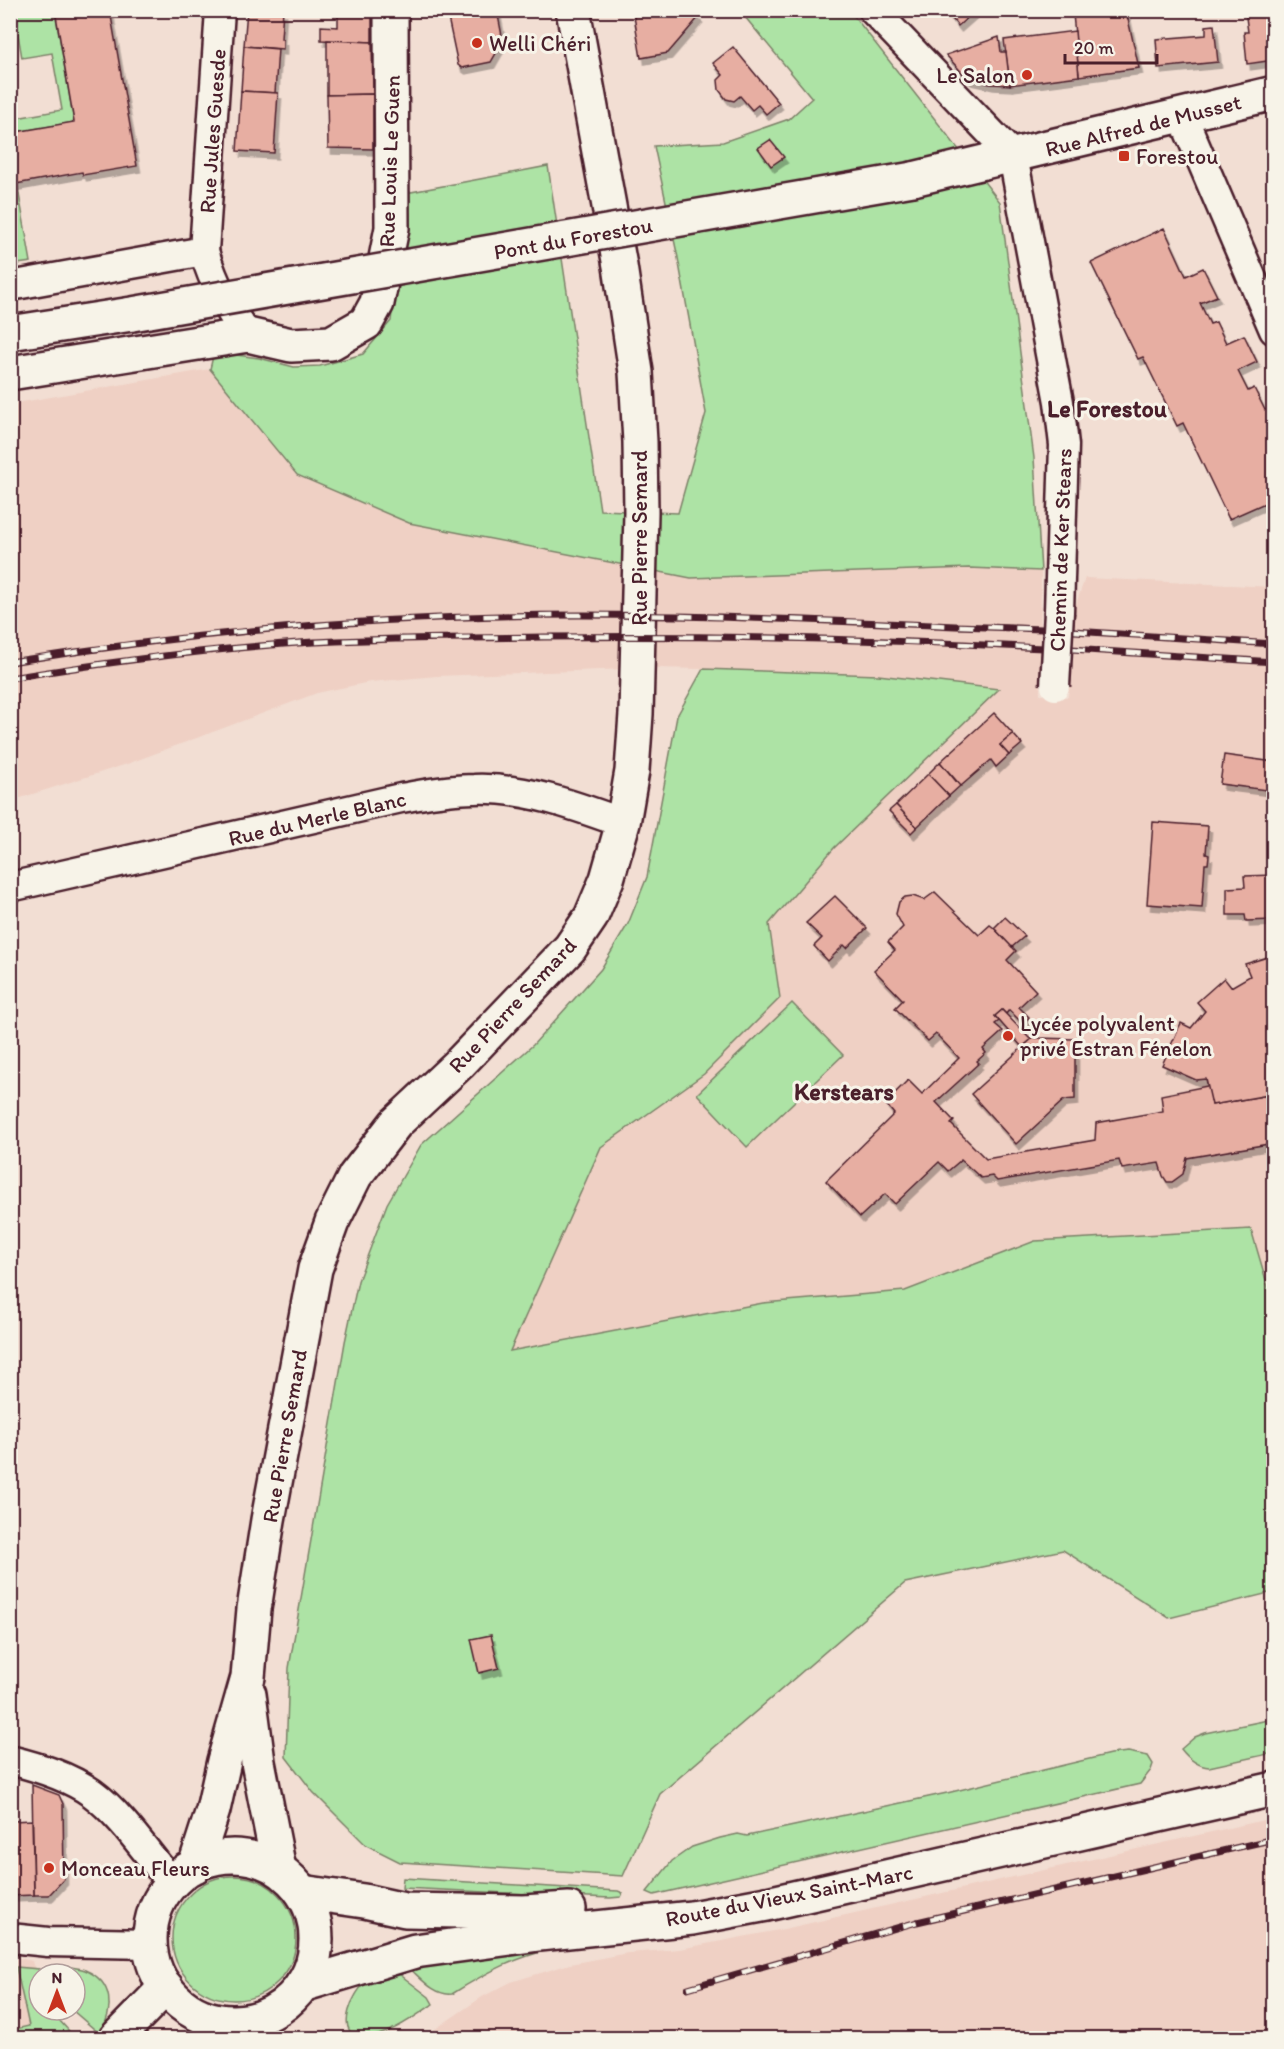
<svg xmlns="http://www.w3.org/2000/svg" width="1284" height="2049" viewBox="0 0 1284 2049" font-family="Itim,sans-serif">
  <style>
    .built { fill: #efd0c4 }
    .green { fill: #ade3a5; stroke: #7c8168; stroke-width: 1.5 }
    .building { fill: #e7aea2; stroke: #4a1f2b; stroke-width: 1.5; filter: url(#shadow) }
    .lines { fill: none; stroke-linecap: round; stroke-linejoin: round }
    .street-casing { stroke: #4a1f2b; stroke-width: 33 }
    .secondary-casing { stroke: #4a1f2b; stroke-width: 38 }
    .street { stroke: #f7f3e8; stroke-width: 28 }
    .secondary { stroke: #f7f3e8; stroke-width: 33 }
    .rail-casing { stroke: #4a1f2b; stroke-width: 7 }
    .rail { stroke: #f7f3e8; stroke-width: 4.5; stroke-dasharray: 14; stroke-linecap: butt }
    .street-bridge-casing { stroke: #4a1f2b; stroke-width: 33; stroke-linecap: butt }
    .secondary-bridge-casing { stroke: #4a1f2b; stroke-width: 38; stroke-linecap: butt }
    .street-bridge { stroke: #f7f3e8; stroke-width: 28 }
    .secondary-bridge { stroke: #f7f3e8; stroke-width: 33 }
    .poi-dot { fill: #c8321e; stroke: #f7f3e8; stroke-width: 2 }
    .labels { text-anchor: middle; stroke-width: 6; stroke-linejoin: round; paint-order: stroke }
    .poi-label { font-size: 22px; fill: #4a1f2b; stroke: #f7f3e8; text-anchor: start }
    .street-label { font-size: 22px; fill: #4a1f2b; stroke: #f7f3e8 }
    .neighbourhood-label { font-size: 24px; font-weight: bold; fill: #4a1f2b; stroke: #f7f3e8 }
  </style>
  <defs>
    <filter id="shadow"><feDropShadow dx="3.5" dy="6" stdDeviation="0" flood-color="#0004"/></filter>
  </defs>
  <rect width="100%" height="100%" fill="#f2ded3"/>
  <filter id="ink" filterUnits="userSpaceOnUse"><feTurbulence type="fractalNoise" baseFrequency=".0167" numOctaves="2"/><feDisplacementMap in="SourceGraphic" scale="12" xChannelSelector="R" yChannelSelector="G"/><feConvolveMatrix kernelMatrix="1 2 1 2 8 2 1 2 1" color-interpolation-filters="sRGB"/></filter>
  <g filter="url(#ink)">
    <g class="built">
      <path d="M210 369 297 475 969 568 1041 571 1040 695 1068 697 1073 613 1085 578 1273 587V1304L1251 1229 1035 1241 905 1291 763 1303 510 1351 601 1147 704 1074 780 998 768 924 834 848 998 690 878 675 703 669 654 668 437 676 370 682 317 693 127 764 11 801V404Z"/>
      <path d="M1273 1818V2038H422L482 1997 511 1982 570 1964 628 1953 680 1949 784 1929Z"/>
      <path d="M10 1956 32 1961 39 1984V2010H47L56 2038H11Z"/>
    </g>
    <g class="green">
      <path d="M14 11H55L74 122 11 133V119L62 110 52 53 22 58Z"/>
      <path d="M740 11H850L1000 202 1034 458 1041 571 969 568 691 578 409 523 297 475 210 369 214 352 259 358 294 367 320 366 363 354 391 321 406 193 548 166 600 510 678 513 706 413 678 258 654 146 723 142 789 119 812 98Z"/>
      <path d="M17 183 31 262 11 265V185Z"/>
      <path d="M703 669 878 675 999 689 834 848 769 924 780 998 704 1074 601 1147 510 1351 763 1303 905 1291 1035 1241 1251 1229 1273 1304V1592L1169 1618 1063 1550 905 1583 660 1794 623 1876 400 1862 366 1845 313 1792 286 1757 289 1668 345 1342 358 1281 387 1204 421 1145 533 1045 601 969 628 924 647 877 677 716Z"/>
      <path d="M792 1003 843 1055 747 1147 697 1094Z"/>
      <path d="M1273 1719V1753L1209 1767C1197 1766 1188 1758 1181 1749L1195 1737 1205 1733Z"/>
      <path d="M1128 1752 1148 1756 1153 1764 1151 1770 1140 1784 662 1893 654 1895 647 1892 672 1861 692 1847 720 1838 738 1834 747 1836 794 1826 947 1793 1110 1754Z"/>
      <circle cx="234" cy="1938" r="62"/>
      <path d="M403 1878 618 1891 623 1893 621 1897 610 1898 402 1888Z"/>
      <path d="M559 1947C517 1957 488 1971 452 1994 434 1996 420 1977 407 1966Z"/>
      <path d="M56 1965C65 1967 76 1967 85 1970 114 1982 114 2010 100 2034L72 2010H75V1974H56Z"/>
      <path d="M16 1967 39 1969V2010H50L69 2031 51 2038H11V2030L29 2026Z"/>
      <path d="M394 1970 429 1997 433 2004C416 2016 379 2043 357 2036 336 2029 354 1993 364 1984 373 1977 385 1974 394 1970Z"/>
    </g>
    <g class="building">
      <path d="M55 10H110L137 166 83 175 82 172 10 185V133L74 122Z"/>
      <path d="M247 10H283L281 39H283V49L244 46Z"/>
      <path d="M338 10H372V42L321 40V26L338 27Z"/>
      <path d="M449 10H497L503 41 491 62 462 68 458 65 447 13H450Z"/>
      <path d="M633 10H691L699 17 668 53 641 58Z"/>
      <path d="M945 10H976L958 26Z"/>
      <path d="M1084 10H1126L1139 68 1079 76 1073 14Z"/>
      <path d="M1245 10H1264V14L1273 13 1274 60 1247 64 1244 32H1248Z"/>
      <path d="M1214 25 1218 62 1158 68 1156 39 1206 35V26Z"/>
      <path d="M1075 31 1079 76 1010 85 1004 40Z"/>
      <path d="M999 37 1001 52H1006L1010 85 990 84 968 79 946 55Z"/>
      <path d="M327 40 372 42 373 94 327 95Z"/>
      <path d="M244 46 278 49 275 93 241 91Z"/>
      <path d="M733 47 779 103 766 114 758 105 752 110 740 96 734 101 726 99 719 90 718 80 723 75 713 63Z"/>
      <path d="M241 91 278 93 274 153 237 151Z"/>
      <path d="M373 94V149L328 148 327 95Z"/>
      <path d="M770 140 784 157 771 166 758 148Z"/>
      <path d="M1164 228 1186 276 1203 268 1217 296 1200 303 1210 324 1216 322 1226 343 1244 335 1257 362 1238 371 1248 391 1254 388 1265 410 1274 406V499L1229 519 1183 423 1177 426 1143 357 1138 359 1091 263Z"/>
      <path d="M994 713 1013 734 1000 745 1009 755 996 767 991 760 961 786 940 762Z"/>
      <path d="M1013 734 1022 744 1009 755 1000 745Z"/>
      <path d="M1224 755 1274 762V791L1220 784Z"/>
      <path d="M940 762 960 786 949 796 928 774Z"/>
      <path d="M928 774 949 796 917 827 896 805Z"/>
      <path d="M896 805 917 827 911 833 889 811Z"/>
      <path d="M1153 822 1208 826 1206 854 1209 855 1208 864H1205L1202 908 1147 904Z"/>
      <path d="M1274 875V920L1246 921 1245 915H1227V888L1245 887 1244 876Z"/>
      <path d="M935 892 979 935 990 925 994 928 1016 951 1007 960 1036 991 1019 1007 1029 1017 1023 1024 1009 1010 1006 1014 1002 1010 995 1016 999 1021 995 1024 1003 1031 983 1049 986 1053 977 1061 979 1063 936 1102 954 1121 951 1124 986 1159 1095 1140 1096 1123 1163 1111 1161 1095 1207 1086H1209L1212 1105 1274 1094V1143L1187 1158 1183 1174 1172 1182H1167L1163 1176 1159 1163 1122 1169 1119 1160 997 1181 992 1176 981 1178 961 1160 948 1171 939 1162 895 1204 885 1194 860 1217 826 1181 894 1114 885 1103 908 1080 922 1094 959 1058 936 1034 928 1041 895 1008 903 1000 874 970 895 950 888 942 903 927 896 914 899 902 905 897 913 896 924 900Z"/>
      <path d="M835 896 867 928 847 948 844 945 828 961 814 946 822 938 806 923Z"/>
      <path d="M1005 917 1025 936 1012 947 994 928Z"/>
      <path d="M1274 955V1094L1212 1105 1206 1079 1196 1080 1162 1065 1181 1023 1191 1028 1205 1011 1197 1002 1224 978 1231 987 1250 976 1245 964Z"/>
      <path d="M1002 1010 1031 1040 1022 1047 995 1016Z"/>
      <path d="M1035 1036 1036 1038 1075 1039V1099L1064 1100 1016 1144 971 1094Z"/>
      <path d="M491 1635 499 1668 479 1673 471 1639Z"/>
      <path d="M32 1785 59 1795 63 1804 64 1879 49 1895H34Z"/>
      <path d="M32 1820 34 1895 10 1896V1861L14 1862 13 1821Z"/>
    </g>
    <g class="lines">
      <defs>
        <g id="street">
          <path d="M220 10 204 251C213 282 227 310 248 335"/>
          <path d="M873 10 1013 156 1059 402 1064 445 1059 612"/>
          <path d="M1182 115 1274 330"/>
          <path d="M10 286 204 251"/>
          <path d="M10 887 401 798C425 794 449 789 474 789 525 787 576 806 623 823"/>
          <path d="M10 1760C38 1767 68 1776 92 1793 121 1814 148 1855 172 1883"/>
          <path d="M10 1938 48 1942 150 1944"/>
        </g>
        <g id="secondary">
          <path d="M913 179 1274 93"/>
          <path d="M10 333 132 314"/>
          <path d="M10 373 248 335 291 345 331 343 366 323 377 303 392 228 391 10"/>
          <path d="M249 1694 258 1762 279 1869"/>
          <circle cx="233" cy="1939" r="83"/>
          <path d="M195 1866 213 1810 224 1761 248 1677 254 1609 268 1520 315 1269 332 1222 355 1176 396 1123 459 1064 570 948 591 917 607 879 623 823 632 771 636 714 641 512 640 442 636 372 620 266 573 10"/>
          <path d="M302 1892 364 1901 405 1910 524 1912 569 1909"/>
          <path d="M302 1985 415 1951 539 1934 692 1918 767 1904 1274 1789"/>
          <path d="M116 2038 166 1987"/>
        </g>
      </defs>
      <use href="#street" class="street-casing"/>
      <use href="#secondary" class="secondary-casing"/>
      <use href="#street" class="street"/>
      <use href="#secondary" class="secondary"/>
      <defs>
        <g id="rail">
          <path d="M1074 631 1274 644"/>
          <path d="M1071 649 1274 662"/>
          <path d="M10 662C200 631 388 615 580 615 735 615 889 624 1043 629"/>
          <path d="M10 678C101 663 192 651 284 644 371 638 458 638 544 637 711 635 877 639 1044 648"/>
          <path d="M688 1988 917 1922 1274 1839"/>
        </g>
      </defs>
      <use href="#rail" class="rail-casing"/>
      <use href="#rail" class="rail"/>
      <defs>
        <path id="street-bridge" d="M1055 686 1059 612"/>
        <path id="secondary-bridge" d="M132 314 913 179"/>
      </defs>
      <use href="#street-bridge" class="street-bridge-casing"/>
      <use href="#secondary-bridge" class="secondary-bridge-casing"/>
      <use href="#street-bridge" class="street-bridge"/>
      <use href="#secondary-bridge" class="secondary-bridge"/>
    </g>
  </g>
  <g class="poi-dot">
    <circle cx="477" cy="43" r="6"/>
    <circle cx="1027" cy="75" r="6"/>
    <rect x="1118" y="150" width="12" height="12" rx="3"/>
    <circle cx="1008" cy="1036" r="6"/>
    <circle cx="49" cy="1868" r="6"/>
  </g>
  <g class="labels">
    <g class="poi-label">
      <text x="489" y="51">Welli Chéri</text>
      <text x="1015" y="83" text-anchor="end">Le Salon</text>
      <text x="1136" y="164">Forestou</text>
      <text x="1020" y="1031">Lycée polyvalent<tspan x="1020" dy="25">privé Estran Fénelon</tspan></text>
      <text x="61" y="1876">Monceau Fleurs</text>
    </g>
    <g class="street-label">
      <text transform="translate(1143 125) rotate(-14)" y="8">Rue Alfred de Musset</text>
      <text transform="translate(212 131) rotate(-86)" y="8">Rue Jules Guesde</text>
      <text transform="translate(389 161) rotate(-88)" y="8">Rue Louis Le Guen</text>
      <text transform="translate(573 238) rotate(-10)" y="8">Pont du Forestou</text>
      <text transform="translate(639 538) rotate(-90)" y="8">Rue Pierre Semard</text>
      <text transform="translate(1060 550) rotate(-88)" y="8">Chemin de Ker Stears</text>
      <text transform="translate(317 818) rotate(-13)" y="8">Rue du Merle Blanc</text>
      <text transform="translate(512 1005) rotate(-47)" y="8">Rue Pierre Semard</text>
      <text transform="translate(284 1436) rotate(-80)" y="8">Rue Pierre Semard</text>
      <text transform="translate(789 1895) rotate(-11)" y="8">Route du Vieux Saint-Marc</text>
    </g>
    <g class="neighbourhood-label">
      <text x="1107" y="417">Le Forestou</text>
      <text x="844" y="1100">Kerstears</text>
    </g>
  </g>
  <rect width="1284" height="2049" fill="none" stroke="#f7f3e8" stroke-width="36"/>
  <rect x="18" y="18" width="1248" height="2013" fill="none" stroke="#4a1f2b" stroke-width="2" filter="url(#ink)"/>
  <g transform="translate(57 1992)"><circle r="28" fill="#f7f3e8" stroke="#b29e9c" stroke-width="1.5"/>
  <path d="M0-4.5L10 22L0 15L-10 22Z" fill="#c8321e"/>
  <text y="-9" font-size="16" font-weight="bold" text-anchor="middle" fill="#4a1f2b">N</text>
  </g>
  <path d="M1065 54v9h92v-9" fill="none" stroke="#4a1f2b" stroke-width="3"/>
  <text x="1074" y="54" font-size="18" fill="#4a1f2b" stroke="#f7f3e8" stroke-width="4.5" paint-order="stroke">20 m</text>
</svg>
